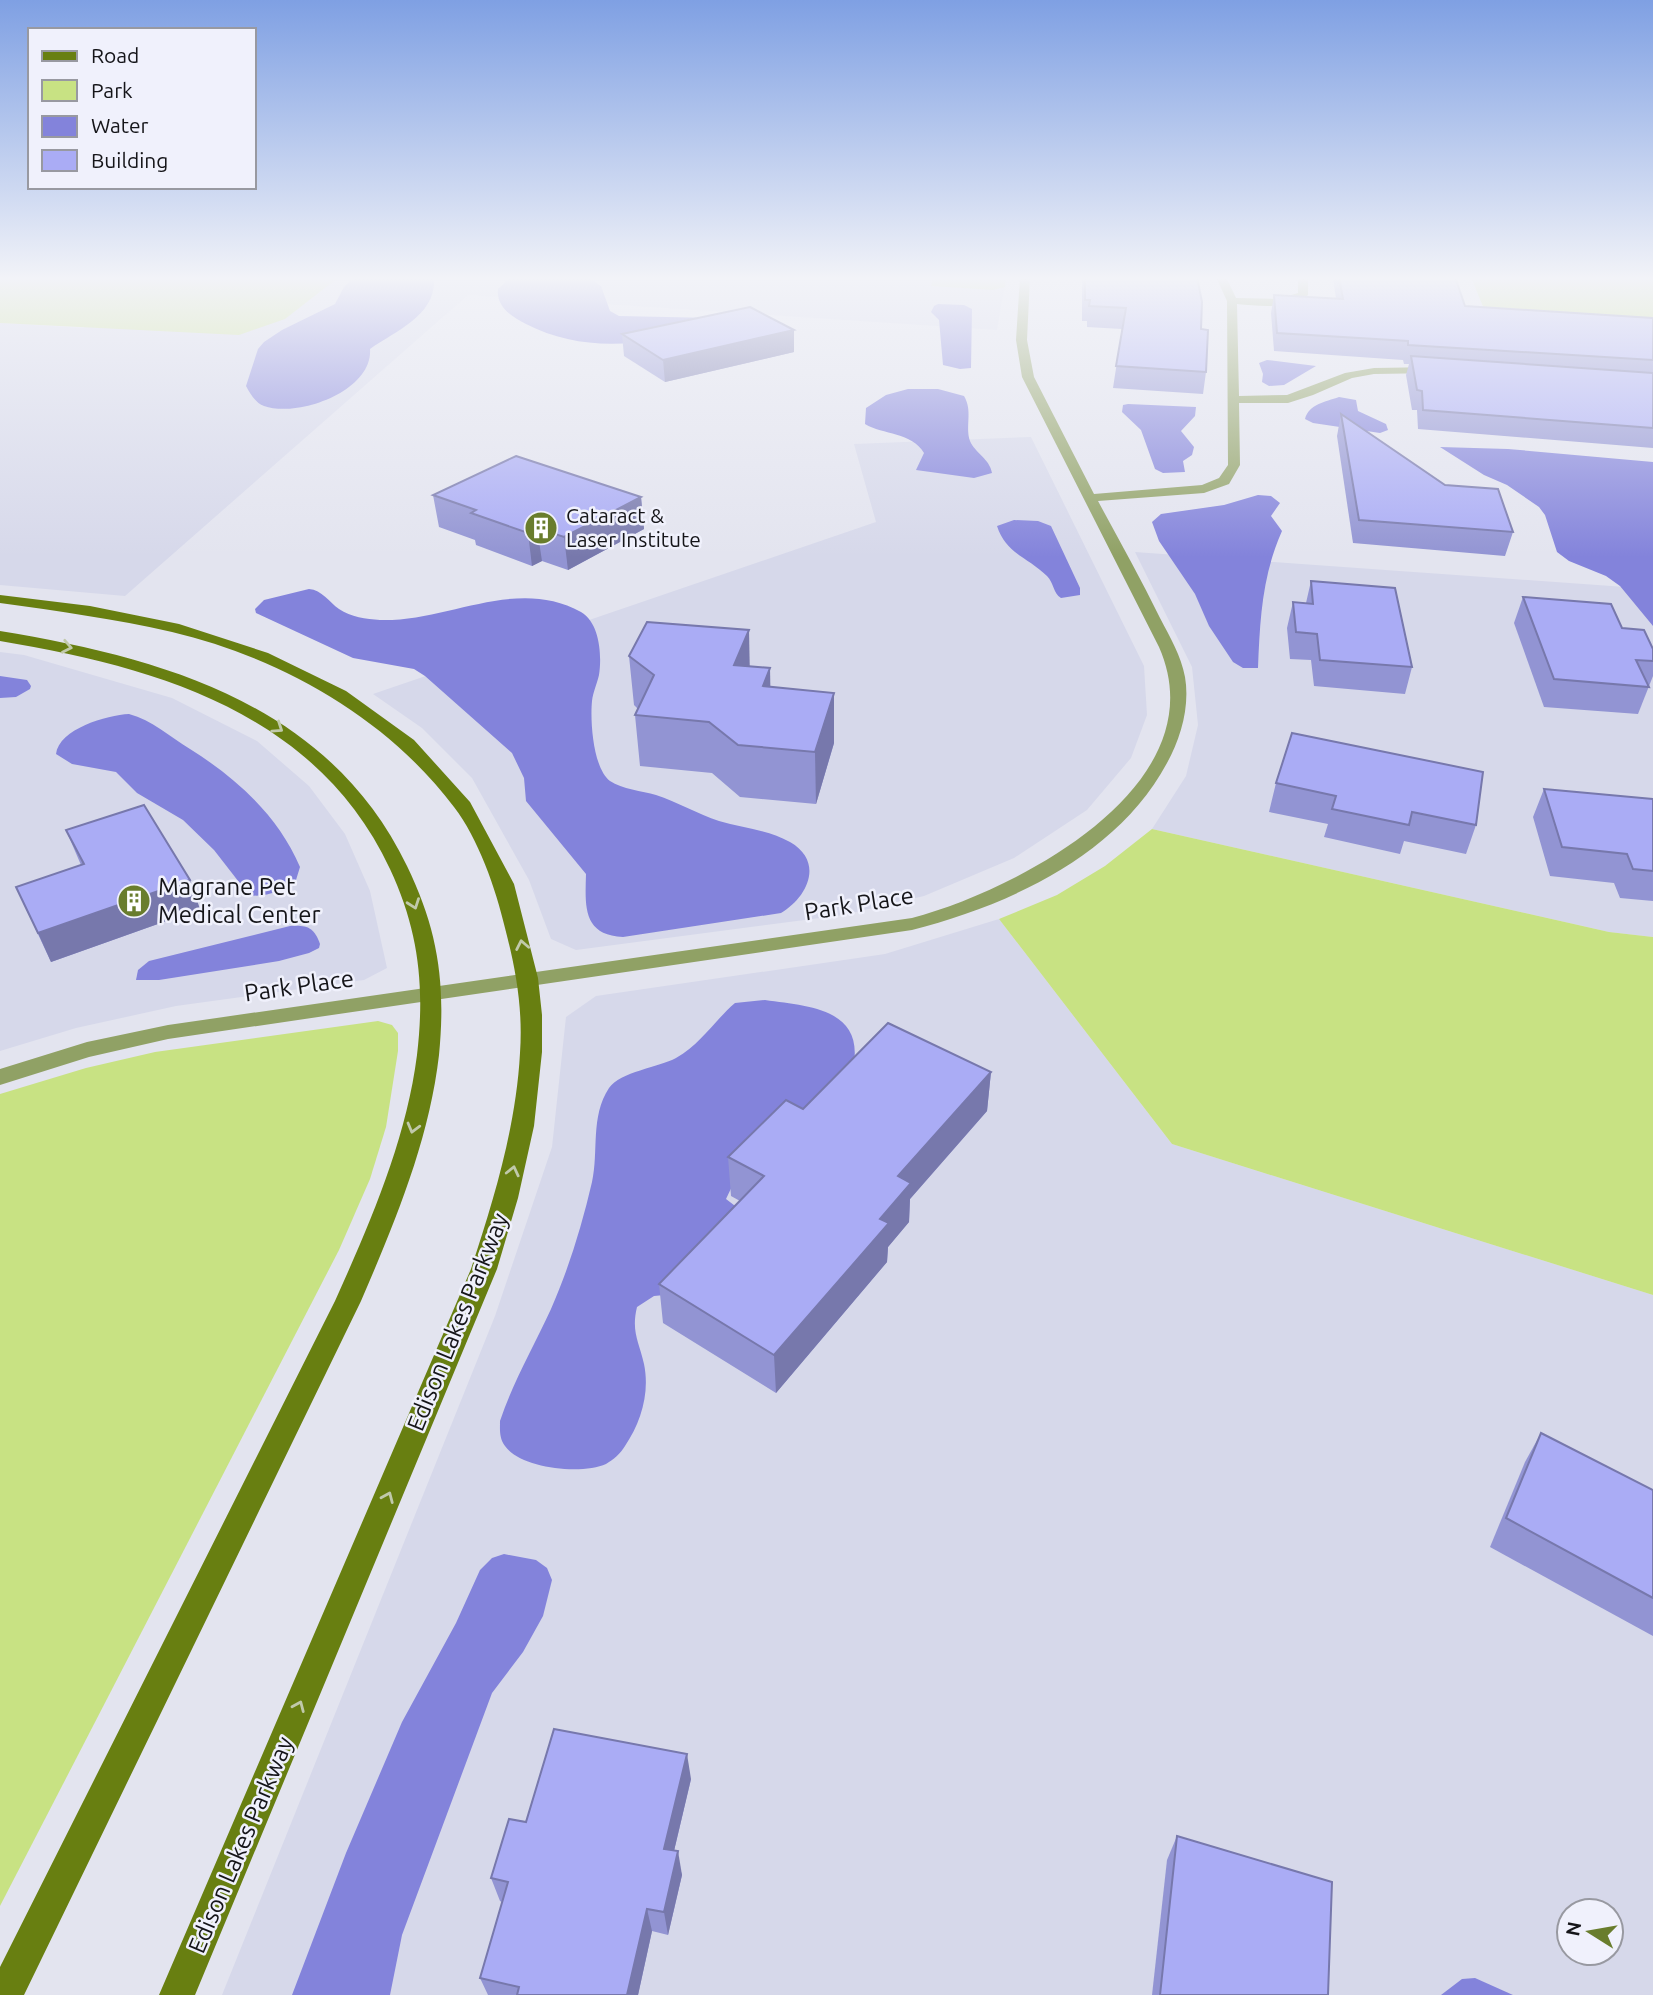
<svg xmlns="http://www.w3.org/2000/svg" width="1653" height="1995" viewBox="0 0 1653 1995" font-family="Ubuntu,sans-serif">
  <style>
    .built { fill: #d6d8ea; fill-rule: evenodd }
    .green { fill: #c8e283 }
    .water { fill: #8383db }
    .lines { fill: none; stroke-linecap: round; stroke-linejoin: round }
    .street { fill: #90a165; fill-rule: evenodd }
    .secondary { fill: #687f11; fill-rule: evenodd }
    .wall { fill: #9294d3 }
    .shaded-wall { fill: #7778ac }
    .building { fill: #aaacf5; stroke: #7778ac; stroke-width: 2 }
    .oneway { stroke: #c0c9aa }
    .labels { text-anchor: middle; stroke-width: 5; stroke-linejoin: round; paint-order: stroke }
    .far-poi-label { font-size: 21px; fill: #151519; stroke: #f0f1fc; text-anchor: start }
    .poi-label { font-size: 24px; fill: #151519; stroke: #f0f1fc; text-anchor: start }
    .street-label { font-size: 24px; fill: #151519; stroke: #f0f1fc }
  </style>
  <rect width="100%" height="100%" fill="#e3e4ef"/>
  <g class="built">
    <path d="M163 277H1006L997 330 468 295 125 596 0 585V323L83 328Z"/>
    <path d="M1031 437 1144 666 1147 715 1131 758 1087 810 1014 858 924 896 843 915 576 950 551 939 529 880 472 778 422 728 373 694 876 522 854 444Z"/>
    <path d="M1135 552 1653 589V937L1609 932 1152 829 1186 776 1198 725 1192 667Z"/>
    <path d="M0 652 24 655 172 698 257 741 309 786 345 834 370 891 387 968 364 980 176 1006 76 1028 0 1051Z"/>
    <path d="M999 919 1172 1144 1653 1295V1995H222L495 1316 552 1147 566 1017 596 996 885 954ZM1569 1911H1611V1953H1569Z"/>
  </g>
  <g class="green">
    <path d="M0 277H339L285 319 239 335 0 323Z"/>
    <path d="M934 277H1006L1005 287 993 290 931 286Z"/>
    <path d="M1471 277H1653V323L1486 314Z"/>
    <path d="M1152 829 1609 932 1653 937V1295L1172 1144 999 919 1057 895 1105 866Z"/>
    <path d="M378 1021 392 1025 398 1033V1051L386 1127 370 1179 339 1250 0 1906V1094L86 1068 155 1052Z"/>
  </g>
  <g class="water">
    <path d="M434 277C437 315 397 330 370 349 373 391 298 418 264 406 255 403 250 393 246 386L258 349 264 342 282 330 335 304 344 287 353 278Z"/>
    <path d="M511 277H588L601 286 610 311 619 316 714 318C696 325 677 335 658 339 613 348 567 345 526 324 512 317 496 307 498 289Z"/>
    <path d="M938 304 964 305 972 309 971 368 960 369 943 365 939 320 931 312 934 306Z"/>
    <path d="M1267 360 1316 366 1284 385 1269 386 1262 382 1263 374 1259 363Z"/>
    <path d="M908 389H938L964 396C973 411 965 426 970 441 975 453 990 459 992 473L974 478 916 470 924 453C912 432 883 435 865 424L866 408 886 395Z"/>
    <path d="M1339 397 1356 400 1358 411 1386 424 1388 430 1380 433 1313 423 1305 419C1309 404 1325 402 1339 397Z"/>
    <path d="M1128 404 1196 407 1195 416 1181 431 1194 447 1192 455 1183 461 1185 472 1163 473 1155 469 1141 430 1122 412 1123 405Z"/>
    <path d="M1440 447 1508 449 1653 462V626L1620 586 1606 576 1569 561 1557 552 1545 515 1539 507 1507 485 1484 475Z"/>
    <path d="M1258 495 1271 496 1280 503 1271 516 1282 531C1262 576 1260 619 1258 668H1243L1233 662 1209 626 1195 594 1159 541 1152 522 1161 514 1224 505Z"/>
    <path d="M1014 520 1038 521 1051 526 1080 588V595L1061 598C1053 593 1054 583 1047 576 1028 557 1006 554 997 526Z"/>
    <path d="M309 589C322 590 329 602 339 609 351 617 366 619 380 620 448 622 516 576 581 612 600 623 602 656 599 675 597 684 593 692 592 701 590 721 593 768 610 781 622 789 642 791 656 795 677 802 698 814 719 821 743 828 769 830 790 842 825 862 807 898 781 913L623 937C583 935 585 907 586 874L526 801 524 778 512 753 425 676 414 669 353 658 256 613 255 609 264 600Z"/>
    <path d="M0 676 27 680 31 686 30 689 16 697 0 698Z"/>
    <path d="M129 714C152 720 170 737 190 749 236 778 278 815 300 867L296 880C284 890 265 898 249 895L214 850 183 820 137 793 116 772 72 764 56 754C59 729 107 715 129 714Z"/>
    <path d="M290 926C307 925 314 927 320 944L319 948 309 953 279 961 159 980H136L138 970 149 961Z"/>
    <path d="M765 1000C807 1006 862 1008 854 1063L735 1180 726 1199 743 1212 675 1294 654 1296 637 1307C631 1332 639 1341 644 1364 650 1393 641 1422 625 1446 621 1453 613 1460 606 1464 582 1475 521 1469 505 1446 499 1438 500 1430 500 1421 513 1382 534 1346 551 1309 569 1268 582 1225 592 1182 599 1151 590 1117 609 1088 620 1072 659 1067 676 1058 701 1044 714 1021 735 1003Z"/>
    <path d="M504 1554 536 1560 547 1568 552 1580 543 1616 523 1652 492 1693 402 1935 390 1995H292L346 1853 402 1722 456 1623 480 1570 492 1558Z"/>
    <path d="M1475 1978 1513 1995H1441L1462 1979Z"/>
  </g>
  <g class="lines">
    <path class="street" d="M1020 277H1030L1027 340 1034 377 1094 494 1202 485 1219 478 1228 465 1227 301 1216 277H1226L1236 298 1278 299 1298 293V277H1308V295C1289 310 1260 306 1237 304L1239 396 1287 395 1345 373 1374 368 1436 367 1442 370 1436 373 1374 374 1352 378 1313 395 1288 403H1239L1240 465 1229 484 1204 493 1098 501C1119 540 1141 579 1160 618 1170 637 1181 656 1185 677 1190 706 1181 738 1167 763 1117 856 1009 905 912 930L168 1039 89 1057 0 1085V1069L87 1042 168 1025 912 918C1017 890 1220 785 1159 647L1022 377 1016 340Z"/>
    <g class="secondary">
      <path d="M0 595 90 606 179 624 268 653 346 691 414 740 470 802 514 884 538 978 542 1015V1052L534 1126 518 1198 497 1269 195 1995H159L471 1269C494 1199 516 1127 520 1053 523 1009 516 970 505 928 496 889 478 838 454 807 386 717 281 658 172 632 115 619 58 611 0 603Z"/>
      <path d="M0 631C163 658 329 704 407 866 438 930 446 983 439 1055 429 1141 395 1222 361 1301L24 1995H0V1967L335 1301C370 1223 406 1141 417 1055 425 987 419 931 390 869 317 713 157 667 0 641Z"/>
    </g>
  </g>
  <g class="wall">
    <path d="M1082 277H1197L1201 329 1206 372 1203 394 1113 388 1122 329 1087 327V321H1082Z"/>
    <path d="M1333 277H1455L1465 306 1653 318V448L1418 429 1417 410H1412L1406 375 1409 364H1404L1403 360 1274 351 1271 313 1274 295 1336 299Z"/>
    <path d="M622 334 794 352 665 382 624 356Z"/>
    <path d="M1341 414 1513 532 1505 556 1353 543 1337 436Z"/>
    <path d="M433 495 641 497 644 529 568 570 542 561 532 566 476 545 475 540 439 527Z"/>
    <path d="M1311 581 1412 667 1405 694 1314 686 1311 660 1290 659 1287 628 1293 602 1306 603Z"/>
    <path d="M1523 597 1653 649V676L1638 714 1544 707 1514 623Z"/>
    <path d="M629 656 770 668V687L834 743 816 804 740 797 712 773 640 766 635 715 638 709 634 705Z"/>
    <path d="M1276 783 1476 825 1466 854 1404 841 1400 854 1324 837 1328 824 1269 812Z"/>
    <path d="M1544 789 1653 799V901L1620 898 1614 883 1550 876 1533 817Z"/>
    <path d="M66 830 200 909 51 962 16 887 81 865Z"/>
    <path d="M991 1072 987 1111 910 1199 909 1222 888 1247 887 1262 776 1393 663 1323 659 1284 740 1201 731 1196 728 1157 803 1109Z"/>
    <path d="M1541 1433 1653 1490V1636L1490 1547 1525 1462Z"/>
    <path d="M691 1779 674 1851 682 1875 668 1935 652 1931 638 1995H488L480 1978 502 1902 500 1901 491 1878Z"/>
    <path d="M1177 1836 1328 1995H1152L1167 1860Z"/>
  </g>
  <g class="shaded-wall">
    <path d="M794 330V352L665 382 663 360Z"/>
    <path d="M641 497 644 529 568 570 564 537Z"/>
    <path d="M537 528 542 561 532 566 528 533Z"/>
    <path d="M749 630 750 680 734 665Z"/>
    <path d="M770 668 771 718 763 686Z"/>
    <path d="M834 693V743L816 804 815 752Z"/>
    <path d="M190 880 200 909 51 962 38 933Z"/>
    <path d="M991 1072 987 1111 910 1199 909 1222 888 1247 887 1262 776 1393 774 1355 880 1219 898 1176Z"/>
    <path d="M687 1754 691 1779 669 1872 664 1849Z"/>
    <path d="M678 1851 682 1875 668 1935 664 1912Z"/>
    <path d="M647 1909 652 1931 638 1995H627Z"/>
  </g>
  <g class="building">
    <path d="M1085 277H1197L1202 302 1201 329 1208 330 1206 372 1116 366 1126 308 1089 306 1090 300H1085Z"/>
    <path d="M1339 277H1455L1465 306 1653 318V360L1408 345V341L1277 333 1274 295 1343 299Z"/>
    <path d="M750 307 794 330 663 360 622 334Z"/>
    <path d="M1411 356 1653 373V428L1423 410 1422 391 1417 390Z"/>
    <path d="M1341 414 1445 485 1498 489 1513 532 1359 520Z"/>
    <path d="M516 456 641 497 564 537 537 528 528 533 471 513 476 510 433 495Z"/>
    <path d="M1311 581 1395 588 1412 667 1320 660 1317 634 1296 632 1293 602 1313 604Z"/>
    <path d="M1523 597 1611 604 1622 628 1644 630 1653 649V661L1636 660 1649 687 1554 679Z"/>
    <path d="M647 622 749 630 734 665 770 668 763 686 834 693 815 752 738 745 709 722 635 715 654 675 629 656Z"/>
    <path d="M1292 733 1483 772 1476 825 1412 812 1409 825 1332 809 1336 796 1276 783Z"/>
    <path d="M1544 789 1653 799V871L1633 869 1627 854 1562 847Z"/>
    <path d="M144 805 190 880 38 933 16 887 84 864 66 830Z"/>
    <path d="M888 1023 991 1072 898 1176 911 1183 880 1219 889 1223 774 1355 659 1284 764 1176 728 1157 786 1100 803 1109Z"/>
    <path d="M1541 1433 1653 1490V1598L1506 1518Z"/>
    <path d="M554 1729 687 1754 664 1849 678 1851 664 1912 647 1909 627 1995H517L519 1987 480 1978 508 1882 491 1878 509 1819 526 1822Z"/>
    <path d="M1177 1836 1332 1882 1328 1995H1160Z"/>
  </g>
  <defs><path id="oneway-chevron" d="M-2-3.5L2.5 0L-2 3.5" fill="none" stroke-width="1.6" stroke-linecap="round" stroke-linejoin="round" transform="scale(1.75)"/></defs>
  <g class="oneway">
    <use href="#oneway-chevron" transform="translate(67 647) rotate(11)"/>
    <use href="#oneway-chevron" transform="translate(278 728) rotate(34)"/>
    <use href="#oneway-chevron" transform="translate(414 904) rotate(70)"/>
    <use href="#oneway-chevron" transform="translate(522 945) rotate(-101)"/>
    <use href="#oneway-chevron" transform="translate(413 1128) rotate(105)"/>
    <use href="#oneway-chevron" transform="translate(513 1171) rotate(-77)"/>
    <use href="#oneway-chevron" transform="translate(388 1497) rotate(-67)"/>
    <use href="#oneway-chevron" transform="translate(299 1706) rotate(-67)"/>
  </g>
  <linearGradient id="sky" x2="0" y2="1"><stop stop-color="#7fa0e3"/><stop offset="0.5" stop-color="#f2f3f8"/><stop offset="1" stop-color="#f2f3f8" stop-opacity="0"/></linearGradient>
  <rect width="1653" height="557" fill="url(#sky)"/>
  <defs>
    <symbol id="building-disc" viewBox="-11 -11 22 22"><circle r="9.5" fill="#697d2d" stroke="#f0f1fc"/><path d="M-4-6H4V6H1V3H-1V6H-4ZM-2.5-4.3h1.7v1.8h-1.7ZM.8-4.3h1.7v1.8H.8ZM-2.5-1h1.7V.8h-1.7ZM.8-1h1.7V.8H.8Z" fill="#fff"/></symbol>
  </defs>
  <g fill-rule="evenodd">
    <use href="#building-disc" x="522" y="509" width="38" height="38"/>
    <use href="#building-disc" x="115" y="882" width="38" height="38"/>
  </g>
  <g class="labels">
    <g class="far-poi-label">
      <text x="566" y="523">Cataract &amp;<tspan x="566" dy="24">Laser Institute</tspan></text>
    </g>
    <g class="poi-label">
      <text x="158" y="895">Magrane Pet<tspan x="158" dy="28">Medical Center</tspan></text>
    </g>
    <g class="street-label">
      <text transform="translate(859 904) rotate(-9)" y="8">Park Place</text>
      <text transform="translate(299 986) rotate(-8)" y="8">Park Place</text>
      <text transform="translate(458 1322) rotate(-68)" y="8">Edison Lakes Parkway</text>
      <text transform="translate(241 1845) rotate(-67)" y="8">Edison Lakes Parkway</text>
    </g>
  </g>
  <rect x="28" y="28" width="228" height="161" fill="#f0f1fc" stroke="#9899a1" stroke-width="2"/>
  <rect x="42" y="51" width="35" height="10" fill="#687f11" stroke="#9899a1" stroke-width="2"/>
  <text x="91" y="63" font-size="21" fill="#151519">Road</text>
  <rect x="42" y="80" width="35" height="21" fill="#c8e283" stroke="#9899a1" stroke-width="2"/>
  <text x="91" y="98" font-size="21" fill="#151519">Park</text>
  <rect x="42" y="116" width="35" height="21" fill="#8383db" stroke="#9899a1" stroke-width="2"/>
  <text x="91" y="133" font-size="21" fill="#151519">Water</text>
  <rect x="42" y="150" width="35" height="21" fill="#aaacf5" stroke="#9899a1" stroke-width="2"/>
  <text x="91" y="168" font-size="21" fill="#151519">Building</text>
  <g transform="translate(1590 1932) rotate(281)"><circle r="33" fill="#f0f1fc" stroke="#9899a1" stroke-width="2"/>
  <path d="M0-5L12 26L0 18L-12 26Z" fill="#697d2d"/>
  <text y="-10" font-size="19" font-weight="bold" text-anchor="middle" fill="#151519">N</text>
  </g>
</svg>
